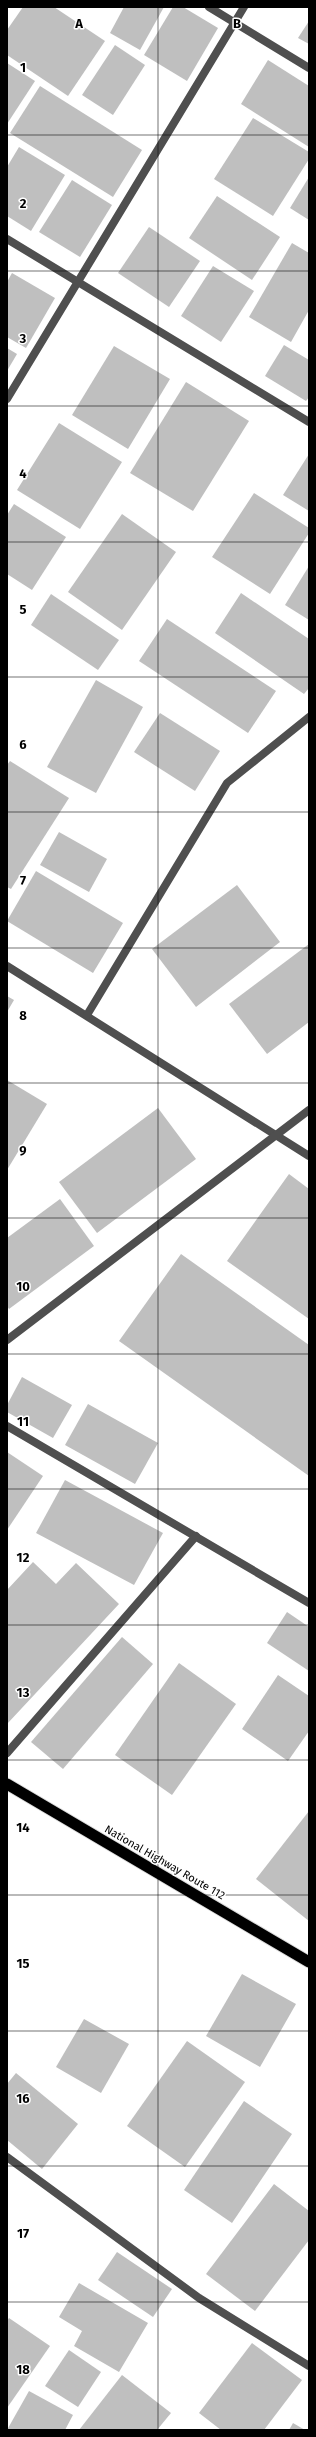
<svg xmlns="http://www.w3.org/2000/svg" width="316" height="2437" viewBox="0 0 316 2437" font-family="'Fira Sans',sans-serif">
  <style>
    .building { fill: #bfbfbf }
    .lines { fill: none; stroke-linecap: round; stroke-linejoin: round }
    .trunk-casing { stroke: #dbdbdb; stroke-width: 13 }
    .service { stroke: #4f4f4f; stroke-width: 8 }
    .tertiary { stroke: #4f4f4f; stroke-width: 8 }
    .trunk { stroke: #000; stroke-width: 11 }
    .grid { fill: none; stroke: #000; stroke-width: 1; stroke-opacity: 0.55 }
    .labels { text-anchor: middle; stroke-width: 3; stroke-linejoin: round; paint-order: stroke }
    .street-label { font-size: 11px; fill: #000; stroke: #fff }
    .grid-label { font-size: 13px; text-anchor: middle; font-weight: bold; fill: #000; stroke: #fff; stroke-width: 3; stroke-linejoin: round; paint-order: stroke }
  </style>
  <rect width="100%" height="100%" fill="#fff"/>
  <g class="building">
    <path d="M23 7H54L105 41 68 96 7 55V30Z"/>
    <path d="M124 7H164L140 50 110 33Z"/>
    <path d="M173 7H183L218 28 187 81 144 55Z"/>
    <path d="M309 21V44L298 38Z"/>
    <path d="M115 45 145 65 113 115 82 95Z"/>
    <path d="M268 60 309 86V147L241 104Z"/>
    <path d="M7 63 35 81 7 124Z"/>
    <path d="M40 86 142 150 113 197 10 133Z"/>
    <path d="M253 118 309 152V159L273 216 214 179Z"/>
    <path d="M19 147 65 175 31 231 7 216V167Z"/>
    <path d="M309 177V220L290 208Z"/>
    <path d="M72 180 112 205 80 257 39 232Z"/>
    <path d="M217 196 280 237 252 280 189 238Z"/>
    <path d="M149 227 200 261 169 307 118 273Z"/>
    <path d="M292 243 309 253V310L291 342 249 317Z"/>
    <path d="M213 266 254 291 221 342 181 316Z"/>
    <path d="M12 273 55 298 26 348 7 337V282Z"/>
    <path d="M284 345 309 360V397L306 401 265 376Z"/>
    <path d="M114 346 170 379 128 449 72 415Z"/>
    <path d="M7 348 17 354 7 371Z"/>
    <path d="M186 382 249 421 193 511 130 473Z"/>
    <path d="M59 423 122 462 80 529 17 490Z"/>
    <path d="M309 454V511L283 495Z"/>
    <path d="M254 493 309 528V533L270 594 212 557Z"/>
    <path d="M14 504 66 537 32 590 7 574V515Z"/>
    <path d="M122 514 176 552 122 630 68 592Z"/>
    <path d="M309 566V620L285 605Z"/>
    <path d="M241 593 309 639V688L304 694 215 633Z"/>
    <path d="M51 594 119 640 98 670 31 625Z"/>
    <path d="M167 619 276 691 248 733 139 661Z"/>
    <path d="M96 680 143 707 96 793 47 767Z"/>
    <path d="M160 713 220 751 195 791 134 752Z"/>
    <path d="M10 761 69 798 11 889 7 887V765Z"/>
    <path d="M59 832 107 859 89 892 40 865Z"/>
    <path d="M36 871 123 923 93 973 7 921Z"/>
    <path d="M237 885 280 942 196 1007 152 949Z"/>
    <path d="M309 944V1022L267 1054 229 1004Z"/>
    <path d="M7 996 14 1000 7 1012Z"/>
    <path d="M7 1080 47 1104 7 1170Z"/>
    <path d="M158 1108 196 1159 97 1233 59 1182Z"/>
    <path d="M289 1174 309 1189V1319L227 1261Z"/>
    <path d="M60 1199 94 1246 9 1309 7 1306V1238Z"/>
    <path d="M181 1254 309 1345V1476L119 1341Z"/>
    <path d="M22 1377 72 1405 53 1438 7 1412V1405Z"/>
    <path d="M88 1404 158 1443 135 1484 65 1445Z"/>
    <path d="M7 1452 43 1476 7 1530Z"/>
    <path d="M65 1480 163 1533 134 1585 36 1533Z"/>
    <path d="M33 1562 56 1584 76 1563 119 1604 7 1724V1590Z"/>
    <path d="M287 1612 309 1627V1671L267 1643Z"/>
    <path d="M122 1637 153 1664 63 1769 31 1742Z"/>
    <path d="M179 1663 236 1704 172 1795 115 1755Z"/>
    <path d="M278 1675 309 1696V1731L288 1761 242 1729Z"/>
    <path d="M309 1811V1921L256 1879Z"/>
    <path d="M242 1974 296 2004 260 2067 206 2036Z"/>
    <path d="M84 2019 129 2044 101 2093 56 2067Z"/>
    <path d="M187 2041 245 2082 185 2167 127 2126Z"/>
    <path d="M16 2073 78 2124 42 2169 7 2140V2084Z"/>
    <path d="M244 2101 292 2134 232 2223 184 2190Z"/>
    <path d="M274 2184 309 2211V2240L255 2311 206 2274Z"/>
    <path d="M117 2252 172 2289 153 2317 98 2280Z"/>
    <path d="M79 2283 148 2323 119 2372 74 2346 82 2331 59 2317Z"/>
    <path d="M9 2318 50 2346 7 2408V2321Z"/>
    <path d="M252 2343 302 2380 264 2430H221L199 2413Z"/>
    <path d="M69 2350 101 2372 78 2407 45 2386Z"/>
    <path d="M122 2375 171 2413 157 2430H79Z"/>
    <path d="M29 2391 73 2415 65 2430H7Z"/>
    <path d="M293 2423 305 2430H289Z"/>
  </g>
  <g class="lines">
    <defs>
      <path id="trunk" d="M7 1784 309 1962"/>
    </defs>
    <use href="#trunk" class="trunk-casing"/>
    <g class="service">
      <path d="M209 7 309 68"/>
      <path d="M7 239 309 422"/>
      <path d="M7 399 244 7"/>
      <path d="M7 966 309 1156"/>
      <path d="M87 1015 227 783 309 717"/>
      <path d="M7 1426 309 1603"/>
      <path d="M7 1753 196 1536"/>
      <path d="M7 2157 199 2298 309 2366"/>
    </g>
    <path class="tertiary" d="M7 1340 309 1110"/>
    <use href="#trunk" class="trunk"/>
  </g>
  <path class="grid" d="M158 7V2430M7 135H309M7 271H309M7 406H309M7 542H309M7 677H309M7 812H309M7 948H309M7 1083H309M7 1218H309M7 1354H309M7 1489H309M7 1625H309M7 1760H309M7 1895H309M7 2031H309M7 2166H309M7 2302H309"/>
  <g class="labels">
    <g class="street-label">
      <text transform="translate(165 1862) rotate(30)" y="4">National Highway Route 112</text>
    </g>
  </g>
  <g class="grid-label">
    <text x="79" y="28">A</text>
    <text x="237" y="28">B</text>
    <text x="23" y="72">1</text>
    <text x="23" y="208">2</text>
    <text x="23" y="343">3</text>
    <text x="23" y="478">4</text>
    <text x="23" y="614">5</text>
    <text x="23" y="749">6</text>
    <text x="23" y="885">7</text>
    <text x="23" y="1020">8</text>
    <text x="23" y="1155">9</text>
    <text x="23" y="1291">10</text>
    <text x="23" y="1426">11</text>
    <text x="23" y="1562">12</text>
    <text x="23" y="1697">13</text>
    <text x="23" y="1832">14</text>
    <text x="23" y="1968">15</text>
    <text x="23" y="2103">16</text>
    <text x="23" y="2238">17</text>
    <text x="23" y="2374">18</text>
  </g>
  <rect width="316" height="2437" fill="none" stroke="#000000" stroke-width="16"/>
</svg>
